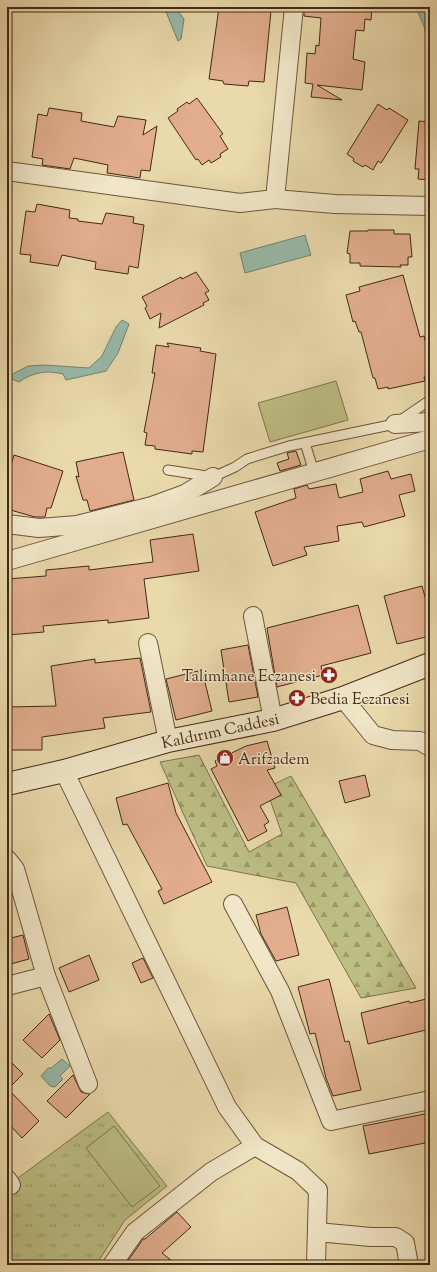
<svg xmlns="http://www.w3.org/2000/svg" width="437" height="1272" viewBox="0 0 437 1272" font-family="'Sorts Mill Goudy',serif">
  <style>
    .forest { fill: url(#forest-firs); stroke: #7f744e }
    .park { fill: url(#park-tufts); stroke: #7f744e }
    .garden { fill: #bcbe84; stroke: #7f744e }
    .water { fill: #97baaa; stroke: #75806f }
    .building { fill: #e1ad8d; stroke: #422917 }
    .lines { fill: none; stroke-linecap: round; stroke-linejoin: round }
    .lane-casing { stroke: #6c553c; stroke-width: 11 }
    .street-casing { stroke: #6c553c; stroke-width: 20 }
    .secondary-casing { stroke: #422917; stroke-width: 24 }
    .lane { stroke: #f1e6c8; stroke-width: 9 }
    .street { stroke: #f1e6c8; stroke-width: 18 }
    .secondary { stroke: #f1e6c8; stroke-width: 22 }
    .labels { text-anchor: middle; stroke-width: 3; stroke-linejoin: round; paint-order: stroke }
    .poi-label { font-size: 16px; fill: #422917; stroke: #f1e6c8; text-anchor: start }
    .street-label { font-size: 16px; fill: #422917; stroke: #f1e6c8 }
  </style>
  <defs>
    <pattern id="forest-firs" width="22" height="20" patternUnits="userSpaceOnUse"><rect width="22" height="20" fill="#bcbe84"/><path d="M5 1l3.5 6h-7zM16 11l3.5 6h-7z" fill="#9a9a6b"/></pattern>
    <pattern id="park-tufts" width="24" height="20" patternUnits="userSpaceOnUse"><rect width="24" height="20" fill="#bcbe84"/><path d="M3 7l-1-3M5 7V3M7 7l1-3M15 17l-1-3M17 17v-4M19 17l1-3" fill="none" stroke="#9a9a6b"/></pattern>
  </defs>
  <rect width="100%" height="100%" fill="#e9d9ab"/>
  <filter id="stains"><feTurbulence type="fractalNoise" baseFrequency=".005" numOctaves="4"/><feColorMatrix values="0 0 0 0 .2 0 0 0 0 .09 0 0 0 0 .02 0 0 0 .5 -.17"/></filter>
  <radialGradient id="worn" r=".72"><stop offset=".6" stop-color="#630" stop-opacity="0"/><stop offset="1" stop-color="#630" stop-opacity=".3"/></radialGradient>
  <path class="forest" d="M199 755 249 852 282 834 266 788 291 776 416 988 361 998 296 883 207 866 160 762Z"/>
  <path class="park" d="M108 1112 167 1186 125 1220 96 1265H7V1186Z"/>
  <g class="garden">
    <path d="M336 381 348 420 270 442 258 403Z"/>
    <path d="M114 1126 160 1186 132 1207 86 1148Z"/>
  </g>
  <g class="water">
    <path d="M164 7H175L184 19 181 39 178 41Z"/>
    <path d="M416 7H425L430 17V72L425 29Z"/>
    <path d="M305 235 311 255 245 273 240 253Z"/>
    <path d="M122 320 129 324 118 353 106 371 66 380 63 374C47 370 33 372 19 382L7 377 28 366 44 365 89 368 102 356 116 327Z"/>
    <path d="M62 1059 70 1066 60 1076 63 1079 55 1087 50 1086 41 1076 48 1068H51Z"/>
  </g>
  <g class="building">
    <path d="M219 7H264L269 8V11H271L264 82 249 81 248 86 224 84 223 81 209 79Z"/>
    <path d="M304 7H372L371 20 365 19 364 31 356 30 353 59 365 62 362 90 317 85 342 100 311 97 313 84 305 83 307 53 315 54 316 45 319 46 321 18 304 16Z"/>
    <path d="M197 98 223 134 220 136 228 149 220 154 221 157 211 163 209 160 202 165 198 159 196 160 168 118 178 111 177 109 187 102 189 104Z"/>
    <path d="M378 104 387 110 389 108 408 120 381 163 378 161 373 170 365 165 363 167 353 161 354 159 347 154Z"/>
    <path d="M49 108 82 113 81 121 114 127 118 116 146 120 143 135 157 126 150 171 141 170 140 178 107 173 108 165 74 158 70 169 42 165 43 159 32 157 38 114 47 116Z"/>
    <path d="M419 121 430 122V180L418 179 419 169H415Z"/>
    <path d="M37 204 70 210 69 218 78 219V221L102 224 106 213 134 217 133 223 144 225 138 268 129 266 128 274 95 269 96 262 62 255 58 266 30 262 31 255 20 254 26 211 35 212Z"/>
    <path d="M368 230H394V234H410L412 257H408V265H400L401 267 360 266V263H350V254L347 253 350 231H368Z"/>
    <path d="M196 272 209 291 205 293 209 300 203 303 204 305 159 328 161 313 150 319 145 308 147 306 142 297 181 277 182 279Z"/>
    <path d="M403 275 420 337 424 336 430 360V375L424 377 425 381 388 389V387L378 389 375 378H373L361 332H359L355 321 353 322 346 295 360 291 359 287Z"/>
    <path d="M167 343 201 348 200 351 216 354 203 452 192 451V454L155 449V446L145 445 147 433 144 432 155 373H152L156 345 169 347Z"/>
    <path d="M296 451 301 465 280 471 277 463 289 459 287 453Z"/>
    <path d="M123 452 134 500 90 511 87 500H83L76 476 79 477 76 462Z"/>
    <path d="M14 455 63 471 51 508H47L45 517H35L7 509V468H10Z"/>
    <path d="M388 471 391 479 411 474 415 491 399 495 405 516 364 527 362 522 337 526 339 541 304 547 307 555 273 566 255 512 296 498 294 489 307 485 309 489 336 484 339 498 363 492 360 479Z"/>
    <path d="M193 534 199 571 144 579 149 618 108 623V620L43 626 44 632 7 635V579L46 576V570L89 566V570L153 562 150 540Z"/>
    <path d="M422 586 430 615V636L397 644 384 596Z"/>
    <path d="M358 605 371 653 321 666 323 675 277 687 267 628Z"/>
    <path d="M248 645 258 697 229 702 221 650Z"/>
    <path d="M140 658 151 712 103 718 105 728 42 737V750H7V707L56 706 51 666 95 659V663Z"/>
    <path d="M202 670 212 711 176 720 166 679Z"/>
    <path d="M267 741 275 768 267 770 281 795 260 806 269 822 264 825 267 831 248 841 211 769 217 766 215 761 246 746Z"/>
    <path d="M365 775 370 796 345 803 339 781Z"/>
    <path d="M168 783 176 813 212 882 164 904 158 891 162 889 127 824 123 825 116 798Z"/>
    <path d="M287 907 299 955 276 961 261 934 256 915Z"/>
    <path d="M23 935 29 959 7 965V939Z"/>
    <path d="M89 955 99 980 69 992 59 968Z"/>
    <path d="M143 958 153 978 141 983 132 963Z"/>
    <path d="M329 979 345 1042 349 1041 361 1090 333 1096 326 1078 315 1033 310 1034 298 987Z"/>
    <path d="M430 998V1029L368 1044 361 1013 409 1001 410 1003Z"/>
    <path d="M49 1014 60 1040 42 1058 23 1040Z"/>
    <path d="M7 1058 23 1074 8 1089 39 1121 22 1138 7 1122Z"/>
    <path d="M73 1075 81 1092 90 1094 66 1118 47 1101Z"/>
    <path d="M430 1113V1142L369 1154 363 1126Z"/>
    <path d="M177 1212 191 1227 162 1253 177 1265H125L143 1239H145Z"/>
  </g>
  <g class="lines">
    <defs>
      <g id="lane">
        <path d="M305 443 314 472"/>
        <path d="M168 470 213 477 235 467 247 459 289 446 395 424 430 400"/>
      </g>
      <g id="street">
        <path d="M7 171 240 203 275 199 294 7"/>
        <path d="M275 199 335 204 430 206"/>
        <path d="M395 424 430 422"/>
        <path d="M7 524 39 528 77 525 152 506 185 494 213 477"/>
        <path d="M7 561 430 439"/>
        <path d="M253 616 273 720"/>
        <path d="M148 643 168 741"/>
        <path d="M343 698 373 735 392 740 420 741 430 747"/>
        <path d="M64 771 227 1107 255 1146 298 1171 318 1190 316 1265"/>
        <path d="M7 859 15 869 46 976"/>
        <path d="M233 904 280 991 331 1121 430 1100"/>
        <path d="M7 986 46 976 88 1084"/>
        <path d="M7 1179 11 1185"/>
        <path d="M317 1232 371 1237H396L405 1243 409 1265"/>
        <path d="M112 1265 135 1232 211 1172 255 1146"/>
      </g>
      <path id="secondary" d="M7 784 64 771 168 741 273 720 343 698 430 664"/>
    </defs>
    <use href="#lane" class="lane-casing"/>
    <use href="#street" class="street-casing"/>
    <use href="#secondary" class="secondary-casing"/>
    <use href="#lane" class="lane"/>
    <use href="#street" class="street"/>
    <use href="#secondary" class="secondary"/>
  </g>
  <defs>
    <symbol id="pharmacy-disc" viewBox="-11 -11 22 22"><circle r="9.5" fill="#8f2418" stroke="#f1e6c8"/><path d="M-2-6h4v4h4v4h-4v4h-4v-4h-4v-4h4Z" fill="#fff"/></symbol>
    <symbol id="shop-disc" viewBox="-11 -11 22 22"><circle r="9.5" fill="#8f2418" stroke="#f1e6c8"/><path d="M-5-2.5h2.3a2.7 3.5 0 0 1 5.4 0H5L5.5 6h-11ZM-1.5-2.5h3a1.5 2.3 0 0 0-3 0Z" fill="#fff"/></symbol>
  </defs>
  <g fill-rule="evenodd">
    <use href="#pharmacy-disc" x="319" y="665" width="20" height="20"/>
    <use href="#pharmacy-disc" x="287" y="688" width="20" height="20"/>
    <use href="#shop-disc" x="215" y="748" width="20" height="20"/>
  </g>
  <g class="labels">
    <g class="poi-label">
      <text x="316" y="681" text-anchor="end">Talimhane Eczanesi</text>
      <text x="310" y="704">Bedia Eczanesi</text>
      <text x="238" y="764">Arifzadem</text>
    </g>
    <g class="street-label">
      <text transform="translate(220 730) rotate(-12)" y="6">Kaldırım Caddesi</text>
    </g>
  </g>
  <rect width="437" height="1272" fill="none" stroke="#e9d9ab" stroke-width="24"/>
  <rect x="8" y="8" width="421" height="1256" fill="none" stroke="#422917" stroke-width="2"/>
  <rect x="12" y="12" width="413" height="1248" fill="none" stroke="#422917"/>
  <rect width="100%" height="100%" filter="url(#stains)"/>
  <rect width="100%" height="100%" fill="url(#worn)"/>
</svg>
